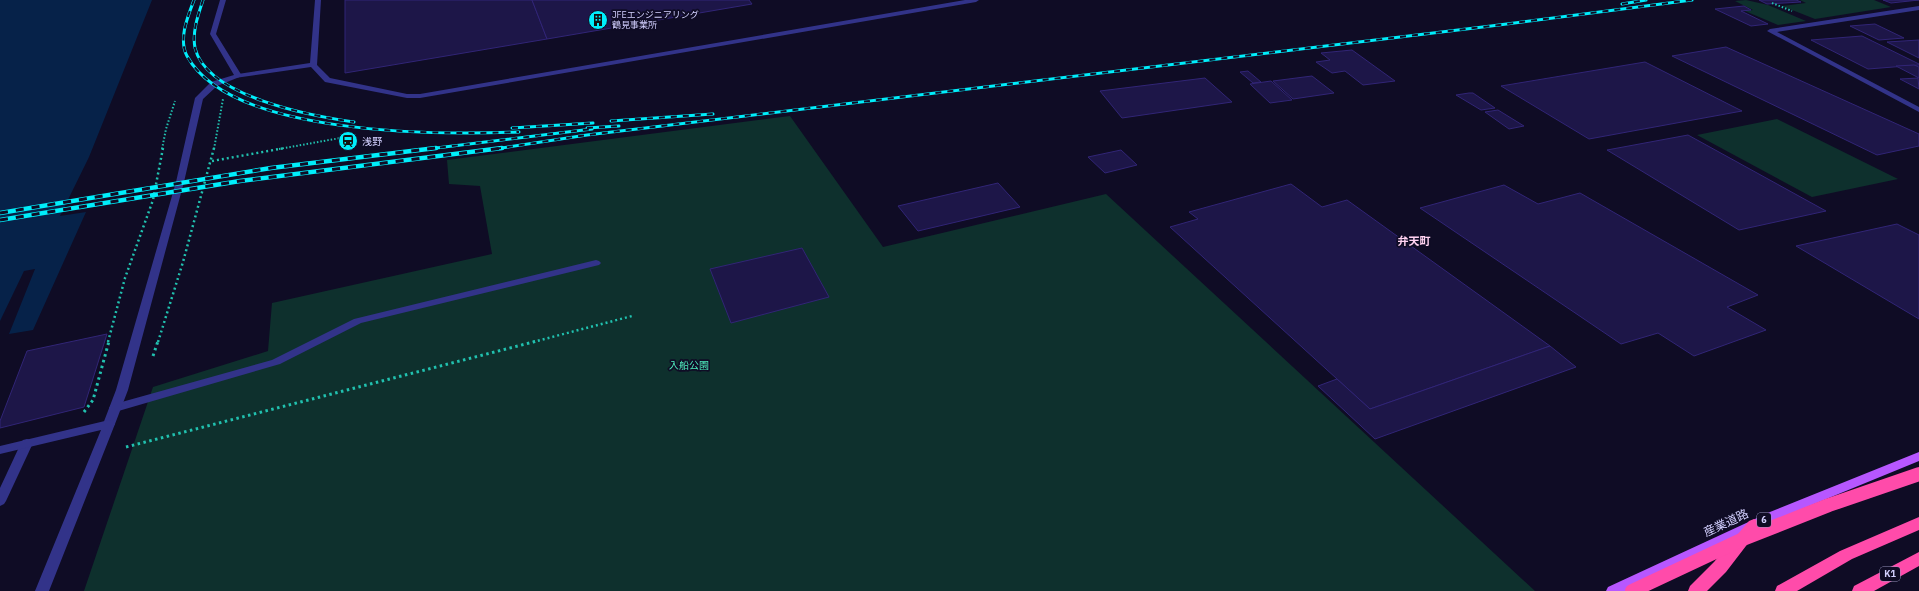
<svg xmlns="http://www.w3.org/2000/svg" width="1919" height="591" viewBox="0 0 1919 591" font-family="'IBM Plex Sans','Noto Sans JP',sans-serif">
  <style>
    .green { fill: #0e302d }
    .water { fill: #062249 }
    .building { fill: #1d1648; stroke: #312576 }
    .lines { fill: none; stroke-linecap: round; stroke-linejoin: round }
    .path-far2 { stroke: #21c1af; stroke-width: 2; stroke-dasharray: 1.5 2; stroke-linecap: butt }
    .path-far1 { stroke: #21c1af; stroke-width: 2.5; stroke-dasharray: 2 3; stroke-linecap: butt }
    .path { stroke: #21c1af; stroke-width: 3; stroke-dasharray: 2.5 3.5; stroke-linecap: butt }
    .service { fill: #323389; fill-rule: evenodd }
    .minor { fill: #323389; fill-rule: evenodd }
    .tertiary { fill: #323389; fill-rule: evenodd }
    .primary { fill: #b757ff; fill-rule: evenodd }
    .motorway { fill: #ff4baa; fill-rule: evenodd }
    .rail-far1-casing { stroke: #00eefb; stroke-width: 3 }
    .rail-casing { stroke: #00eefb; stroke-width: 4.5 }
    .rail-far1 { stroke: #0f0c25; stroke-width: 2; stroke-dasharray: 6; stroke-linecap: butt }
    .rail { stroke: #0f0c25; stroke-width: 3; stroke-dasharray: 8; stroke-linecap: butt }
    .motorway-bridge { stroke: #ff4baa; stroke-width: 14 }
    .labels { text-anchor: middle; stroke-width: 3.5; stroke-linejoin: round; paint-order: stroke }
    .far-poi-label { font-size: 9px; fill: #d3d0ff; stroke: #0f0c25; text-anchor: start }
    .shield { fill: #0f0c25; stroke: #9895be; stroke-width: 1 }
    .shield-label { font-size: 9px; font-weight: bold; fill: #d3d0ff }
    .poi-label { font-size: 10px; fill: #d3d0ff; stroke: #0f0c25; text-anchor: start }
    .park-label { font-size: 10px; fill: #4fecbd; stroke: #0f0c25 }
    .neighbourhood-label { font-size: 11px; font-weight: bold; fill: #ffd2f1; stroke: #0f0c25 }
    .near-street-label { font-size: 12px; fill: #d3d0ff; stroke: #0f0c25 }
  </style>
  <rect width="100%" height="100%" fill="#0f0c25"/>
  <g class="green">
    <path d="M1746 0 1768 5 1806 21 1778 25 1745 11 1753 10 1735 1Z"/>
    <path d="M1800 0H1874L1891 7 1815 19 1782 6 1806 3Z"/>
    <path d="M790 116 883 247 1106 194 1535 591H84L153 387 268 351 272 303 492 254 480 186 449 184 447 160Z"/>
    <path d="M1777 119 1898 179 1812 197 1697 135Z"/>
  </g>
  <path class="water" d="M0 0H152L89 157 60 216 86 212 33 330 9 334 35 269 24 271 0 321Z"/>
  <g class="building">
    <path d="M345 0H532L547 39 345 73Z"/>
    <path d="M532 0H749L752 4 547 39Z"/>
    <path d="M1759 0H1796L1801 2 1767 4Z"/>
    <path d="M1883 0H1919L1891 3Z"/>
    <path d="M1744 6 1751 10 1741 11 1768 24 1751 26 1715 9Z"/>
    <path d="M1875 24 1904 38 1879 40 1850 26Z"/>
    <path d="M1862 36 1919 64V65L1868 69 1811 40Z"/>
    <path d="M1919 40V58L1887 42Z"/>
    <path d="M1726 47 1919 134V146L1877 155 1672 56Z"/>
    <path d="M1352 50 1395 81 1363 85 1345 71 1332 73 1316 62 1330 60 1321 53Z"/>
    <path d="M1645 62 1742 111 1589 139 1501 86Z"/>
    <path d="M1914 65 1919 67V78L1896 66Z"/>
    <path d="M1248 71 1261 82 1253 83 1240 72Z"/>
    <path d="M1312 76 1334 93 1293 99 1273 81Z"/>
    <path d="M1205 78 1232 102 1122 118 1100 91Z"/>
    <path d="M1918 78 1919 89 1900 79Z"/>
    <path d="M1271 81 1292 100 1270 103 1250 84Z"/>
    <path d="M1469 93H1473L1495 108 1481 110 1456 95Z"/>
    <path d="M1498 110 1524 126 1509 129 1485 112Z"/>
    <path d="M1688 135 1826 211 1739 230 1607 150Z"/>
    <path d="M1121 150 1137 165 1105 173 1088 157Z"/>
    <path d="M998 183 1020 207 918 231 898 206Z"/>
    <path d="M1291 184 1322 207 1347 200 1550 346 1370 409 1170 227 1198 219 1189 212Z"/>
    <path d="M1504 185 1538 204 1580 193 1758 295 1727 307 1766 330 1694 356 1658 333 1621 344 1420 208Z"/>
    <path d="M1897 224 1919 235V319L1796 246Z"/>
    <path d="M802 248 829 297 731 323 710 269Z"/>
    <path d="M107 334 84 407 0 428V421L27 351Z"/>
    <path d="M1550 346 1576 367 1375 439 1318 386 1337 379 1370 409Z"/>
  </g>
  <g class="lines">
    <g class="path-far2">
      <path d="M1772 3 1792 11"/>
      <path d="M162 149 166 129 175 101"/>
      <path d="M214 149 223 99"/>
      <path d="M279 149 346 137"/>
    </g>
    <g class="path-far1">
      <path d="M212 161 285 148"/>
      <path d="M108 342 125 278 153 200 163 148"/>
      <path d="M158 342 183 262 214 148"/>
      <path d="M533 342 632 316"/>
    </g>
    <g class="path">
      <path d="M153 356 158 341"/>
      <path d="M84 412 93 400 109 341"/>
      <path d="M126 447 537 341"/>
    </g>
    <g class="service">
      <path d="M315 0H321L317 65 330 78 407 94H420L965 0H979L976 2 420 98H407L325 82 311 67 235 78V74H238L310 63Z"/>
      <path d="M596 260 599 261 601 263 599 265 361 323 280 364 115 412 111 411 109 408 111 405 272 360 354 319Z"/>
    </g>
    <g class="minor">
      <path d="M220 0H226L216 34 242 76 217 86 203 99 184 182 128 390 115 424 113 427H105L103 424 116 390 176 182 195 98 211 82 234 75 210 34Z"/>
      <path d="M1919 6V10L1777 32 1919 107V112L1767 31 1770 29Z"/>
      <path d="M27 439 31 440 33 443 6 501 4 504 0 506V488L21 443 23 440Z"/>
    </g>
    <path class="tertiary" d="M109 420 113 421 115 424 49 591H35L101 430 0 454V446Z"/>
    <path class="primary" d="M1919 452V461L1780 518 1626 591H1606L1608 587 1770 512Z"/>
    <g class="motorway">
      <path d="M1919 517V530L1852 559 1797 591H1775L1777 586 1840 551Z"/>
      <path d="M1754 519 1759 521 1762 525 1759 529 1726 572 1707 591H1688L1690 586 1714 562 1749 521Z"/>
      <path d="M1919 552V566L1874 591H1852L1854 586Z"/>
    </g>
    <defs>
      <g id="rail-far1">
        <path d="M194 0C188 16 178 39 187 56 231 136 438 135 519 132"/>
        <path d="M203 0C198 15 192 32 195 48 207 97 312 116 354 122"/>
        <path d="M1622 4 1646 0"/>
        <path d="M611 121 713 114"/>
        <path d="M512 128 593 123"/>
        <path d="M587 128 619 126"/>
        <path d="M428 149 592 129"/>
        <path d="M495 149 587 135 1491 26 1692 0"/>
      </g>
      <g id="rail">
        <path d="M0 213 271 168 436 148"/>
        <path d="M0 220 240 181 502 148"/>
      </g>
    </defs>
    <use href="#rail-far1" class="rail-far1-casing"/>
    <use href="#rail" class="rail-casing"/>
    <use href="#rail-far1" class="rail-far1"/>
    <use href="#rail" class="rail"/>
    <path class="motorway-bridge" d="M1632 591 1743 539 1829 505 1919 474"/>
  </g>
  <defs>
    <symbol id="building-disc" viewBox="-11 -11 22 22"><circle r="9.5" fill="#00eefb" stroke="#0f0c25"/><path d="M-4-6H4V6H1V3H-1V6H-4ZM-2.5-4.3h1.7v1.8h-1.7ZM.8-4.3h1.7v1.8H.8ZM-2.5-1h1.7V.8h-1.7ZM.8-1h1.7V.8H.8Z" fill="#111"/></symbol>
    <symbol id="station-disc" viewBox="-11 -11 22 22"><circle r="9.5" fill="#00eefb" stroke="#0f0c25"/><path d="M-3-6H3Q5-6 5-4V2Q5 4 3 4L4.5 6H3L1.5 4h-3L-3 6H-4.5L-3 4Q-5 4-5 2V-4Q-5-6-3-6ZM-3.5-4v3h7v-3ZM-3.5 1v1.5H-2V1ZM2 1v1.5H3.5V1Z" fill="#111"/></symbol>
  </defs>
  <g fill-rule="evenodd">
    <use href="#building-disc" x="587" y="9" width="22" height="22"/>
    <use href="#station-disc" x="337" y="130" width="22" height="22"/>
  </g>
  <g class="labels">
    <g class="far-poi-label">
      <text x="612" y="18">JFEエンジニアリング<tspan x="612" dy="10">鶴見事業所</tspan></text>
    </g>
    <g class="shield">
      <rect x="1757" y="513" width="14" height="14" rx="3"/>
      <rect x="1880" y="567" width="20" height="14" rx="3"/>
    </g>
    <g class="shield-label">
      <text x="1764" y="523">6</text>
      <text x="1890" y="577">K1</text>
    </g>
    <g class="poi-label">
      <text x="362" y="145">浅野</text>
    </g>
    <g class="park-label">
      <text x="689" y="369">入船公園</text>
    </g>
    <g class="neighbourhood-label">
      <text x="1414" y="245">弁天町</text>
    </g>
    <g class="near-street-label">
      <text transform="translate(1726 523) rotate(-25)" y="4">産業道路</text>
    </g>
  </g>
</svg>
